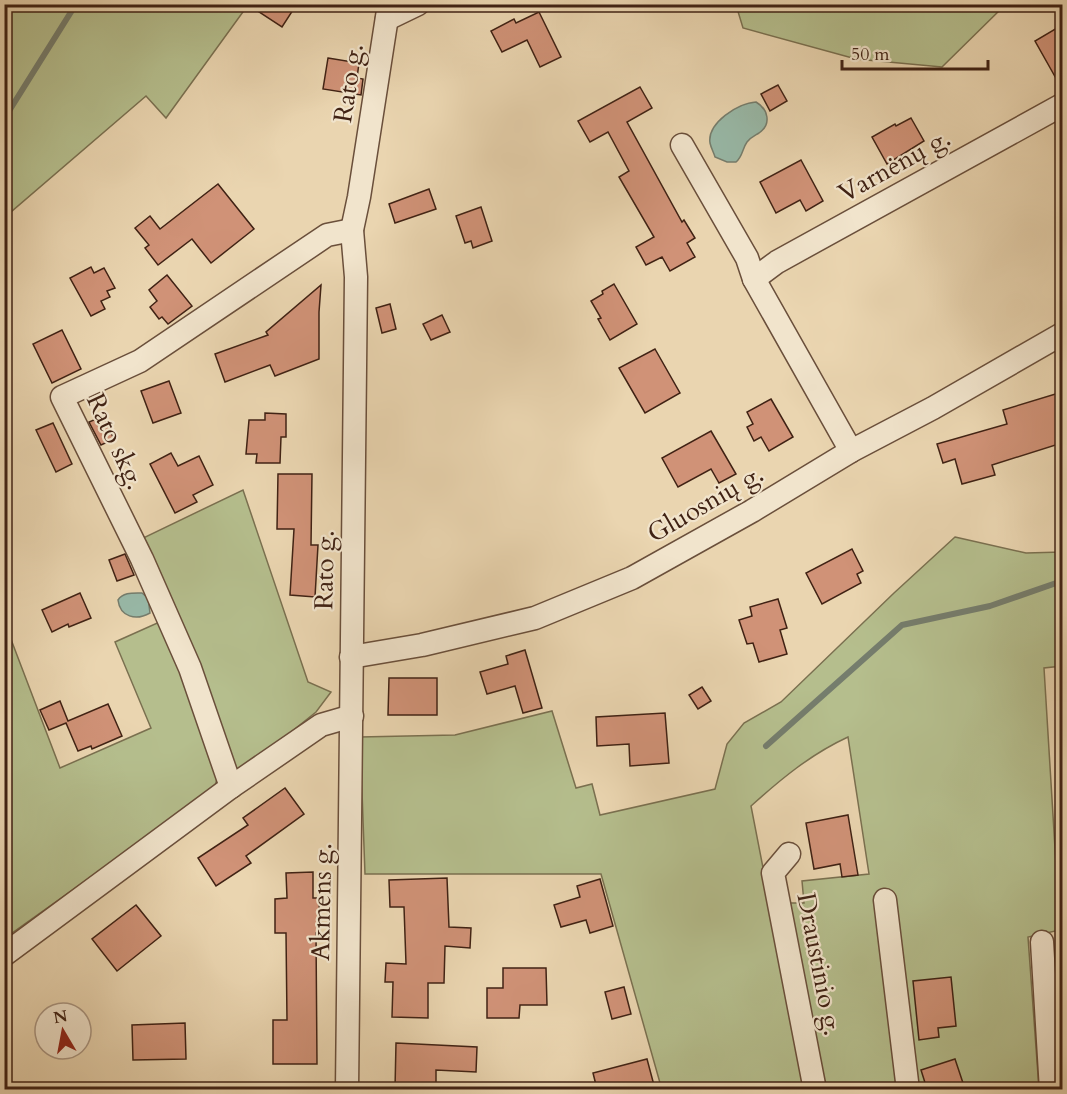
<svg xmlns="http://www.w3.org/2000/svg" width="1067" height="1094" viewBox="0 0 1067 1094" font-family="Cardo,serif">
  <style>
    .green { fill: #b5be8d; stroke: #7a7050; stroke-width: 1.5 }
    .water { fill: #98b9a8; stroke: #757d6d; stroke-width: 1.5 }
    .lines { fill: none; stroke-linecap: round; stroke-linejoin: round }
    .stream { stroke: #757d6d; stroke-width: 6 }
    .building { fill: #d09277; stroke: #402214; stroke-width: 1.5 }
    .minor-casing { stroke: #6a4f3b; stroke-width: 25 }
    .minor { stroke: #f1e4cc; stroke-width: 22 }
    .labels { text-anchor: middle; stroke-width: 4.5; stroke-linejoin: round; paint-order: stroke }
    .street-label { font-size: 26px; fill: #402214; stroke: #f1e4cc }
  </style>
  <rect width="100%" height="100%" fill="#ead5b0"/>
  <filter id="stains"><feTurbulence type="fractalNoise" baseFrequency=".00333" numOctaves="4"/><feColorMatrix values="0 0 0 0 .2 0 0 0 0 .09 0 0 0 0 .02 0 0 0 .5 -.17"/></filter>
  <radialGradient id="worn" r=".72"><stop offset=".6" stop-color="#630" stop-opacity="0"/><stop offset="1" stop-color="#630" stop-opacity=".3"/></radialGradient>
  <g class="green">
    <path d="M5 5H248L166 118 146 96 5 217Z"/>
    <path d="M736 5V4L1005 5 942 67 856 59 743 28Z"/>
    <path d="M243 490 308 682 331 692 316 712 245 769 239 771 234 767 139 540Z"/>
    <path d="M955 537 1026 553 1062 552V666L1044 668 1060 930 1028 937 1039 1089H822L784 903H804L802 881 869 874 848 737C811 754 781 779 751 806L806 1089 662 1090 601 874H365L360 737 455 735 552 711 576 788 592 784 600 815 715 789 727 744 744 723 781 702 894 593Z"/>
    <path d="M164 620 218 776 214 789 5 938 4 621 60 768 151 728 115 642Z"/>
  </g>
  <g class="water">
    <path d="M756 102C768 109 772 124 759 133 754 136 751 137 747 142 742 149 743 156 736 162H727L715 157C714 153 711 148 710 143 707 123 738 103 756 102Z"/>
    <path d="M142 593 148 598 150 613C136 621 120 617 118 600 123 592 133 593 142 593Z"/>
  </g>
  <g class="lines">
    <g class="stream">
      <path d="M4 119 76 4"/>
      <path d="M766 746 902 625 990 606 1062 581"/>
    </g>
  </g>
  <g class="building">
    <path d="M247 4H284L293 10 282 27Z"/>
    <path d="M539 12 561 57 540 67 527 40 502 52 491 31 514 19 516 23Z"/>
    <path d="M1062 25V89L1035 41Z"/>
    <path d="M328 58 359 63 357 78 363 79 361 95 323 89Z"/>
    <path d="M778 85 787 101 770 111 761 94Z"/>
    <path d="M640 87 652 108 627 122 682 222 684 220 695 238 687 243 695 257 670 271 662 257 646 265 636 247 654 237 619 177 629 171 608 132 590 142 578 121Z"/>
    <path d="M911 118 924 141 887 164 872 137 895 124 896 126Z"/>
    <path d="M801 160 823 201 806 211 800 200 776 213 760 182Z"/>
    <path d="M218 184 254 229 211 263 192 239 158 265 145 248 149 245 135 228 150 216 160 229Z"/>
    <path d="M429 189 436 209 395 223 389 204Z"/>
    <path d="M481 207 492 241 473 248 471 241 465 243 456 216Z"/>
    <path d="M91 267 94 273 104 268 115 288 107 291 110 297 101 301 105 309 91 316 70 278Z"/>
    <path d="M167 275 192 306 168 324 162 317 159 319 150 307 157 301 149 290Z"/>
    <path d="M614 284 637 324 610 340 598 319 601 318 591 301 603 294 602 291Z"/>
    <path d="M321 285 319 312V359L275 376 270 365 225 382 215 354 268 335 266 332Z"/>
    <path d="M390 304 396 329 382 333 376 308Z"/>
    <path d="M442 315 450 332 431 340 423 324Z"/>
    <path d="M62 330 81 369 52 383 33 344Z"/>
    <path d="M655 349 680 393 645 413 619 368Z"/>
    <path d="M169 381 181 413 153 423 141 391Z"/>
    <path d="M1062 392V443L992 465 995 475 962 484 955 459 943 463 937 444 1007 424 1003 410Z"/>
    <path d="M771 399 793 437 769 451 761 437 754 441 747 427 753 424 747 412Z"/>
    <path d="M265 413 286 414V437H281L280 463H256L257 454H246L249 420H265Z"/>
    <path d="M103 416 114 439 101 445 89 422Z"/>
    <path d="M53 423 72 464 56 472 36 430Z"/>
    <path d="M711 431 736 474 719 483 711 469 678 487 662 458Z"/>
    <path d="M171 453 178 466 199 456 213 485 193 495 197 502 175 513 150 464Z"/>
    <path d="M278 474H312L311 545H318L315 597 290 595 294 529H277Z"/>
    <path d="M852 549 863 571 857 574 861 583 822 604 806 573Z"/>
    <path d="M125 554 134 575 117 581 109 560Z"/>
    <path d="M80 593 91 618 69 627 68 624 52 632 42 610Z"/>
    <path d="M778 599 787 628 780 630 787 654 759 662 753 643 747 644 739 620 752 616 750 607Z"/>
    <path d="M525 650 542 708 523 713 515 686 487 694 480 672 508 664 506 656Z"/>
    <path d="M389 678H437V715H388Z"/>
    <path d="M702 687 711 701 698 709 689 695Z"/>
    <path d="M60 701 68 721 108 704 122 736 92 749 91 746 78 751 66 723 49 730 40 710Z"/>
    <path d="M665 713 669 763 630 766 629 744 597 746 596 717Z"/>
    <path d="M285 788 304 814 246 856 251 863 216 886 198 858 248 825 243 818Z"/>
    <path d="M848 815 858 875 842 877 840 864 814 869 806 823Z"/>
    <path d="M313 872V898H319L320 933H316L317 1064H273V1020H287L286 933H275V899L287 898 286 873Z"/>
    <path d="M447 878 449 927 471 928 470 948 445 946 444 983H428V1018L392 1017 393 982H385L386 963 406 964 404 907H390L389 880Z"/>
    <path d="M600 879 613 926 590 933 586 920 561 927 554 905 580 897 577 886Z"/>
    <path d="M136 905 161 936 117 971 92 939Z"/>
    <path d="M503 968H546L547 1005H520L519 1018H487V988H503Z"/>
    <path d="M951 977 956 1026 938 1028 939 1037 919 1040 913 981Z"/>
    <path d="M624 987 631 1014 612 1019 605 992Z"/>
    <path d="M185 1023 186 1059 133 1060 132 1025Z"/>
    <path d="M396 1043 477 1047 476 1072 436 1070V1089H395Z"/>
    <path d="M647 1059 655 1089H597L593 1073Z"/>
    <path d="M955 1059 965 1089H927L921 1070Z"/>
  </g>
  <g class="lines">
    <defs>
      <g id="minor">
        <path d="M387 19 418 4"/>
        <path d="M682 145 747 258 754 279 851 451"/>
        <path d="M754 279 777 262 1062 105"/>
        <path d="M351 657 422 645 535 618 632 578 752 511 851 451 933 408 1062 334"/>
        <path d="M231 787 190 668 142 559 62 397 140 361 327 235 352 230"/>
        <path d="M789 854 773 873 815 1090"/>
        <path d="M885 900 908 1090"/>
        <path d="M1042 942 1051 1090"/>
        <path d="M4 955 231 787 321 725 352 716"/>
        <path d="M347 1090 356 277 352 230 359 197 389 4"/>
      </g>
    </defs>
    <use href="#minor" class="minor-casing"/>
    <use href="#minor" class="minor"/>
  </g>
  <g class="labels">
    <g class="street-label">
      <text transform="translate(348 83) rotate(-81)" y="9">Rato g.</text>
      <text transform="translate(894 165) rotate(-29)" y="9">Varnėnų g.</text>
      <text transform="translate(116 441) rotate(65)" y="9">Rato skg.</text>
      <text transform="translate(705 503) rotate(-30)" y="9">Gluosnių g.</text>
      <text transform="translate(324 570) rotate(-89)" y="9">Rato g.</text>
      <text transform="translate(321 902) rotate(-89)" y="9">Akmens g.</text>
      <text transform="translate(820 964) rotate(79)" y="9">Draustinio g.</text>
    </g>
  </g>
  <rect width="1067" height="1094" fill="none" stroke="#ead5b0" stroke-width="24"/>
  <rect x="6" y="6" width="1055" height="1082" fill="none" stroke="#402214" stroke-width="3"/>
  <rect x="12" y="12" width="1043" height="1070" fill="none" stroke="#402214" stroke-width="1.5"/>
  <g transform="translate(63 1031) rotate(350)"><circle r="28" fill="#f1e4cc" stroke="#aa9682" stroke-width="1.5"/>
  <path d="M0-4.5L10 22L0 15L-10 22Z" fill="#8f2418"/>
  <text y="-9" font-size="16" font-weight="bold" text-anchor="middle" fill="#402214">N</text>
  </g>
  <path d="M842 60v9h146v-9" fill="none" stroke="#402214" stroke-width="3"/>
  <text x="851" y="60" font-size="18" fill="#402214" stroke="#f1e4cc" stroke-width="4.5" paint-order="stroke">50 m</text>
  <rect width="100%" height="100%" filter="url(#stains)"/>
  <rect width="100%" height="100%" fill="url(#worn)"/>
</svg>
